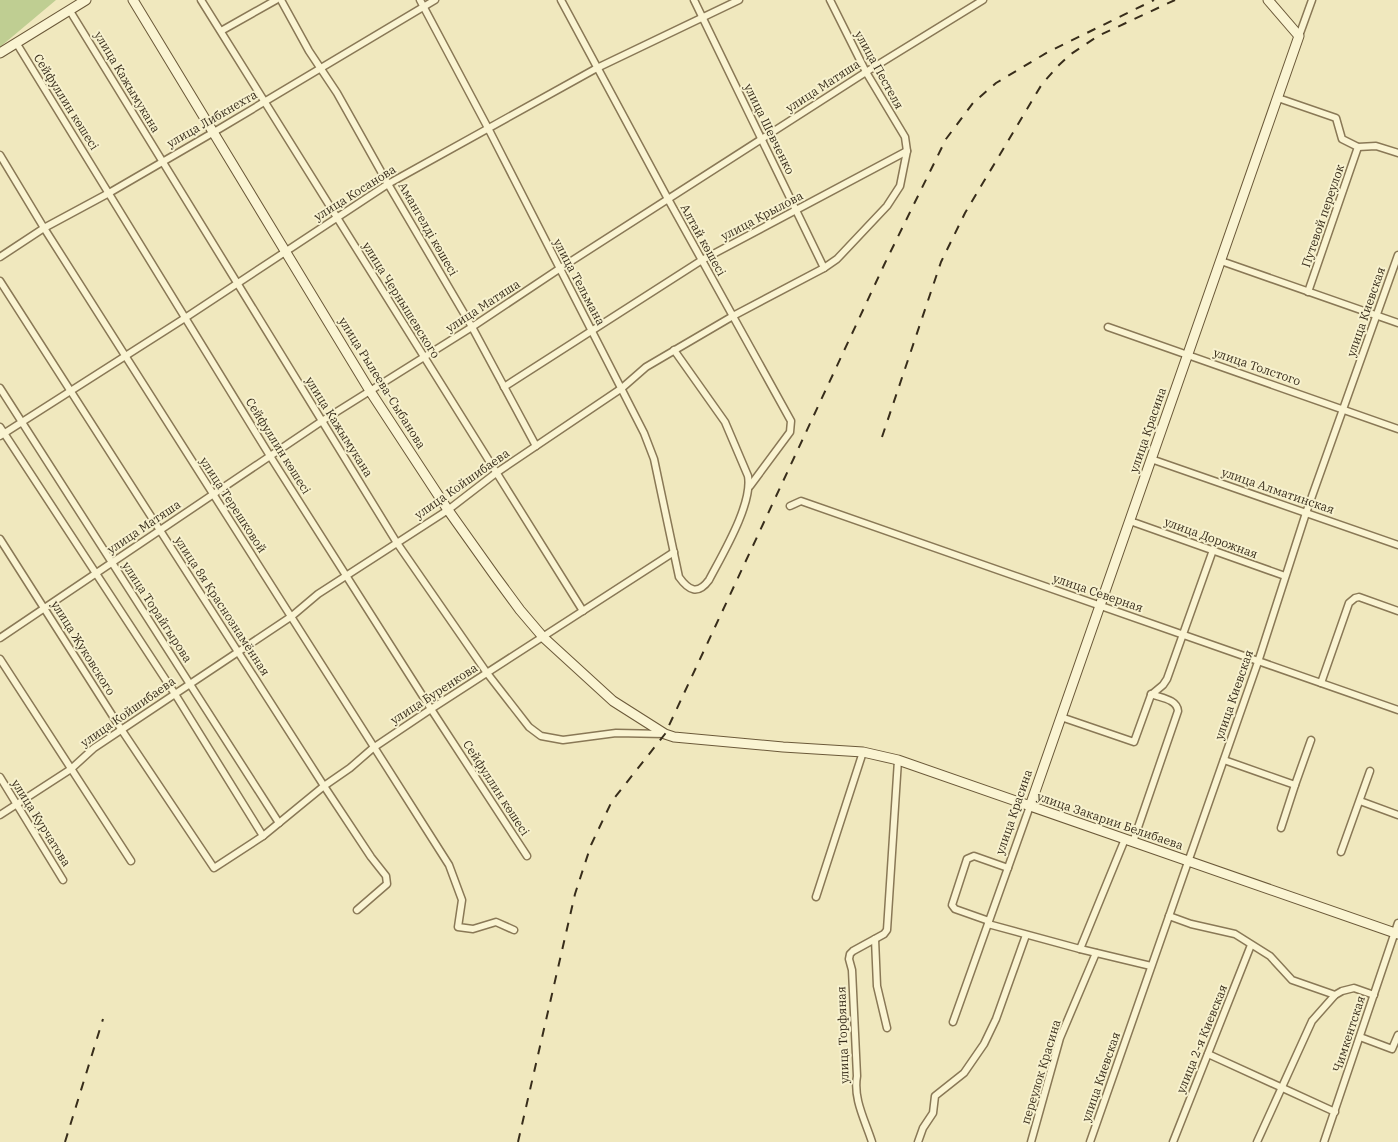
<svg xmlns="http://www.w3.org/2000/svg" width="1398" height="1142" viewBox="0 0 1398 1142" font-family="'IBM Plex Serif',serif">
  <style>
    .green { fill: #bfce92 }
    .lines { fill: none; stroke-linecap: round; stroke-linejoin: round }
    .street-casing { stroke: #897856; stroke-width: 9 }
    .secondary-casing { stroke: #6b5939; stroke-width: 11 }
    .street { stroke: #faf4d2; stroke-width: 6 }
    .secondary { stroke: #faf4d2; stroke-width: 9 }
    .rail { stroke: #382d1b; stroke-width: 2; stroke-dasharray: 9 9; stroke-linecap: butt }
    .labels { text-anchor: middle; stroke-width: 4; stroke-linejoin: round; paint-order: stroke }
    .street-label { font-size: 12px; fill: #382d1b; stroke: #f7f1ce }
  </style>
  <rect width="100%" height="100%" fill="#f0e8be"/>
  <path class="green" d="M0 0H56L0 47Z"/>
  <g class="lines">
    <defs>
      <g id="street">
        <path d="M201 0 583 611"/>
        <path d="M281 0 309 51 337 93 388 184 472 327 536 446"/>
        <path d="M420 0 488 128 644 433 654 459 679 577C689 591 698 595 709 580 722 555 753 504 748 476L725 422 674 350"/>
        <path d="M561 0 668 199 791 421 790 432 750 486"/>
        <path d="M694 0 824 268"/>
        <path d="M70 11 397 543 487 673 529 727 541 736 563 740 616 733 665 734"/>
        <path d="M221 31 276 0"/>
        <path d="M1299 36 1312 0"/>
        <path d="M17 44 270 456 431 709 527 856"/>
        <path d="M1278 98 1336 118 1342 139 1358 147 1376 146 1398 153"/>
        <path d="M0 155 44 228 449 865 462 900 458 927 473 929 496 922 514 930"/>
        <path d="M0 257 44 228 109 193 214 132 435 0"/>
        <path d="M1221 261 1398 323"/>
        <path d="M0 281 324 786 371 857 386 876 387 884 357 910"/>
        <path d="M1308 292 1358 147"/>
        <path d="M1108 327 1398 429"/>
        <path d="M504 387 702 260 907 151"/>
        <path d="M0 388 279 823"/>
        <path d="M0 427 175 694 263 836"/>
        <path d="M0 436 185 318 388 184 597 68 739 0"/>
        <path d="M1151 459 1398 545"/>
        <path d="M790 506 801 501 1398 710"/>
        <path d="M1130 521 1285 576"/>
        <path d="M0 539 121 729 214 868 263 836 324 786 350 768 373 748 431 709 674 552"/>
        <path d="M0 638 322 421 472 327 559 269 866 72 983 0"/>
        <path d="M0 659 131 861"/>
        <path d="M1321 683 1349 603 1355 598 1359 597 1398 611"/>
        <path d="M1061 717 1134 742 1151 695 1163 685 1167 679 1213 550"/>
        <path d="M1224 760 1295 785 1311 740"/>
        <path d="M0 777 63 880"/>
        <path d="M1360 801 1398 815"/>
        <path d="M0 815 71 769 94 748 292 616 318 594 448 510 496 473 622 388 646 367 733 316 824 268 837 259 887 206 900 186 907 151 905 137 866 72 830 0"/>
        <path d="M1281 828 1295 785"/>
        <path d="M1133 842 1178 711C1177 699 1161 698 1151 694"/>
        <path d="M1341 852 1370 771"/>
        <path d="M816 897 863 752"/>
        <path d="M1169 916 1191 924 1235 934 1270 956 1292 980 1335 995"/>
        <path d="M989 921 955 909 952 905 967 859 974 856 1008 868"/>
        <path d="M988 924 1080 949 1151 966"/>
        <path d="M875 939 877 986 887 1028"/>
        <path d="M1080 949 1125 839"/>
        <path d="M953 1022 1030 806"/>
        <path d="M1360 1037 1392 1049 1398 1035"/>
        <path d="M1208 1054 1335 1112"/>
        <path d="M872 1142C865 1120 853 1099 857 1076L852 970 849 959 850 954 853 951 884 934 887 930 898 760"/>
        <path d="M918 1142 923 1128 933 1113 935 1096 964 1073 984 1044 996 1019 1026 935"/>
        <path d="M1031 1142 1060 1038 1096 953"/>
        <path d="M1090 1142 1258 662 1306 513 1398 255"/>
        <path d="M1173 1142 1251 945"/>
        <path d="M1257 1142 1312 1021 1335 995 1342 991 1354 988 1374 995"/>
        <path d="M1324 1142 1398 923"/>
      </g>
      <g id="secondary">
        <path d="M133 0 370 391 448 510 495 576 520 610 543 637 613 701 665 734 674 737 783 747 863 752 898 760 1398 934"/>
        <path d="M0 53 86 0"/>
        <path d="M1030 806 1299 36 1268 0"/>
      </g>
    </defs>
    <use href="#street" class="street-casing"/>
    <use href="#secondary" class="secondary-casing"/>
    <use href="#street" class="street"/>
    <use href="#secondary" class="secondary"/>
    <g class="rail">
      <path d="M882 437 941 262 965 213 1042 84 1059 65 1071 54 1098 36 1175 0"/>
      <path d="M65 1142 103 1019"/>
      <path d="M518 1142 575 894 591 845 612 801 665 734 885 263 946 139 973 103 996 83 1048 52 1154 0"/>
    </g>
  </g>
  <g class="labels">
    <g class="street-label">
      <text transform="translate(879 70) rotate(61)" y="4">улица Пестеля</text>
      <text transform="translate(127 82) rotate(59)" y="4">улица Кажымукана</text>
      <text transform="translate(823 86) rotate(-33)" y="4">улица Матяша</text>
      <text transform="translate(66 102) rotate(58)" y="4">Сейфуллин көшесі</text>
      <text transform="translate(212 119) rotate(-30)" y="4">улица Либкнехта</text>
      <text transform="translate(769 129) rotate(64)" y="4">улица Шевченко</text>
      <text transform="translate(355 193) rotate(-32)" y="4">улица Косанова</text>
      <text transform="translate(762 216) rotate(-28)" y="4">улица Крылова</text>
      <text transform="translate(1323 216) rotate(-71)" y="4">Путевой переулок</text>
      <text transform="translate(428 229) rotate(60)" y="4">Амангелді көшесі</text>
      <text transform="translate(703 240) rotate(61)" y="4">Алтай көшесі</text>
      <text transform="translate(579 282) rotate(62)" y="4">улица Тельмана</text>
      <text transform="translate(401 300) rotate(58)" y="4">улица Чернышевского</text>
      <text transform="translate(483 306) rotate(-33)" y="4">улица Матяша</text>
      <text transform="translate(1366 312) rotate(-71)" y="4">улица Киевская</text>
      <text transform="translate(1257 367) rotate(19)" y="4">улица Толстого</text>
      <text transform="translate(382 383) rotate(58)" y="4">улица Рылеева-Сыбанова</text>
      <text transform="translate(339 427) rotate(58)" y="4">улица Кажымукана</text>
      <text transform="translate(1148 430) rotate(-71)" y="4">улица Красина</text>
      <text transform="translate(278 446) rotate(58)" y="4">Сейфуллин көшесі</text>
      <text transform="translate(462 484) rotate(-35)" y="4">улица Койшибаева</text>
      <text transform="translate(1278 491) rotate(19)" y="4">улица Алматинская</text>
      <text transform="translate(233 505) rotate(57)" y="4">улица Терешковой</text>
      <text transform="translate(144 527) rotate(-34)" y="4">улица Матяша</text>
      <text transform="translate(1211 538) rotate(20)" y="4">улица Дорожная</text>
      <text transform="translate(1098 593) rotate(19)" y="4">улица Северная</text>
      <text transform="translate(222 606) rotate(57)" y="4">улица 8я Краснознамённая</text>
      <text transform="translate(157 612) rotate(57)" y="4">улица Торайгырова</text>
      <text transform="translate(83 648) rotate(58)" y="4">улица Жуковского</text>
      <text transform="translate(434 694) rotate(-33)" y="4">улица Буренкова</text>
      <text transform="translate(1234 695) rotate(-71)" y="4">улица Киевская</text>
      <text transform="translate(128 712) rotate(-35)" y="4">улица Койшибаева</text>
      <text transform="translate(496 788) rotate(57)" y="4">Сейфуллин көшесі</text>
      <text transform="translate(1014 812) rotate(-71)" y="4">улица Красина</text>
      <text transform="translate(1110 821) rotate(19)" y="4">улица Закарии Белибаева</text>
      <text transform="translate(41 823) rotate(58)" y="4">улица Курчатова</text>
      <text transform="translate(1349 1034) rotate(-72)" y="4">Чимкентская</text>
      <text transform="translate(843 1035) rotate(-92)" y="4">улица Торфяная</text>
      <text transform="translate(1202 1039) rotate(-68)" y="4">улица 2-я Киевская</text>
      <text transform="translate(1041 1072) rotate(-73)" y="4">переулок Красина</text>
      <text transform="translate(1101 1077) rotate(-71)" y="4">улица Киевская</text>
    </g>
  </g>
</svg>
